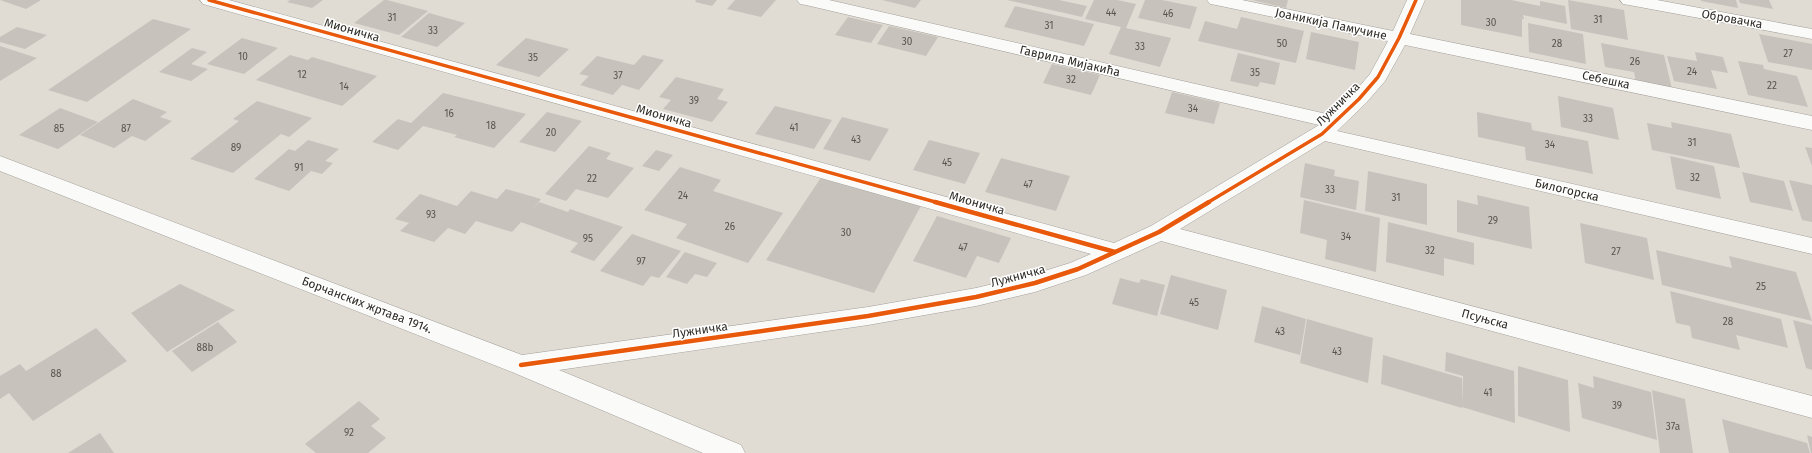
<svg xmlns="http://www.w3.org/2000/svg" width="1812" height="453" viewBox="0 0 1812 453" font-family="'Fira Sans',sans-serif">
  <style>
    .building { fill: #c7c2bc }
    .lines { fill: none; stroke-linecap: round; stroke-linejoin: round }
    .minor-casing { stroke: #a29f99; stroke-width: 1 }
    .minor { fill: #fafaf9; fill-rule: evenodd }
    .cycleway-far1-casing { stroke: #fff; stroke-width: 5.5 }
    .cycleway-casing { stroke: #fff; stroke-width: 7 }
    .cycleway-far1 { stroke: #e8590c; stroke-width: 3.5 }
    .cycleway { stroke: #e8590c; stroke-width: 4.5 }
    .labels { text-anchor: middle; stroke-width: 3; stroke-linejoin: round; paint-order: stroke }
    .number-label { font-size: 10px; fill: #58544e }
    .street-label { font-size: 12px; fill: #2f2c26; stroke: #fff }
  </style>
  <rect width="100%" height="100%" fill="#e0dcd4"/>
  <g class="building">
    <path d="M0 0H41L26 9Z"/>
    <path d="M290 0H323L312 8 287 2Z"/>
    <path d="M384 0H387L428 11 399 35 354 23Z"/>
    <path d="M696 0H717L712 6 695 2Z"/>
    <path d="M735 0H776L761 17 727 9Z"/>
    <path d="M882 0H921L915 8Z"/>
    <path d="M1007 0H1059L1087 6 1082 17Z"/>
    <path d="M1094 0H1117L1136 4 1126 28 1171 38 1160 67 1109 54 1121 27 1085 19Z"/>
    <path d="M1145 0H1162L1197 7 1190 29 1138 18Z"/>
    <path d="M1252 0H1288L1286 8Z"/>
    <path d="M1461 0H1511L1540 6V1L1565 6 1567 24 1523 15 1524 19H1522V37L1461 25Z"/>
    <path d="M1568 0 1624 10 1628 40 1571 29Z"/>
    <path d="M1701 0H1736L1738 8 1701 1Z"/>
    <path d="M1739 0H1769L1773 9 1740 3Z"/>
    <path d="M1015 6 1094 24 1084 46 1004 27Z"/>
    <path d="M429 13 465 23 437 47 401 37Z"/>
    <path d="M848 17 883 25 871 43 835 35Z"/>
    <path d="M1241 17 1304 31 1296 63 1198 41 1205 21 1237 29Z"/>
    <path d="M153 19 191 29 87 102 48 90Z"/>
    <path d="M1528 23 1583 34 1586 64 1529 52Z"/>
    <path d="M889 26 938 37 926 56 877 44Z"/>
    <path d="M17 27 47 35 25 49 0 42V37Z"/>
    <path d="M1311 32 1359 42 1355 70 1306 59Z"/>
    <path d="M1759 34 1812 44V70L1768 62Z"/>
    <path d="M242 38 278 48 244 74 207 64Z"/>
    <path d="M526 38 569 49 539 77 496 65Z"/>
    <path d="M1601 43 1664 55 1672 89 1636 82 1634 72 1605 67Z"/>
    <path d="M0 46 37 58 0 81Z"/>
    <path d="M192 48 207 52 191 64 208 69 191 81 159 72Z"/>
    <path d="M1695 52 1723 57 1728 73 1711 70 1717 89 1674 81 1667 56 1697 61Z"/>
    <path d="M1238 53 1280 63 1275 85 1260 82 1258 87 1230 81Z"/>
    <path d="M290 55 308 60 312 57 377 76 342 106 256 80Z"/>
    <path d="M643 55 664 60 639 90 622 85 613 95 580 85 589 76 579 74 597 56 634 65Z"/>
    <path d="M1738 61 1763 65 1764 69 1797 76 1808 107 1748 95Z"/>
    <path d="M1052 64 1100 75 1091 95 1043 83Z"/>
    <path d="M676 77 724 89 717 99 728 102 712 122 663 109 671 100 659 97Z"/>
    <path d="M1172 92 1220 103 1214 124 1165 113Z"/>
    <path d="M443 93 487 104 526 114 494 148 454 137 457 135 423 126 398 150 372 142 398 119 411 123Z"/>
    <path d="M1558 96 1613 108 1619 140 1561 127Z"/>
    <path d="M133 99 167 112 160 117 172 121 145 141 132 136 114 148 80 135Z"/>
    <path d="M257 101 312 118 289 137 281 134 233 173 190 159 239 121 233 119Z"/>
    <path d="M775 106 832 120 814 149 755 134Z"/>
    <path d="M60 108 98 122 58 149 19 135Z"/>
    <path d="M547 112 582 121 555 152 519 142Z"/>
    <path d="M1477 112 1531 123 1532 130 1588 141 1593 174 1526 160 1525 147 1478 137Z"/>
    <path d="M842 117 889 129 870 161 823 149Z"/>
    <path d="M1671 122 1731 134 1740 168 1652 150 1647 123 1672 128Z"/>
    <path d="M308 140 339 149 325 161 333 163 322 174 311 171 289 191 254 179 289 149 295 151Z"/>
    <path d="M929 140 980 153 965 184 913 170Z"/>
    <path d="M589 146 611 153 606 159 634 168 608 198 576 189 566 201 545 194Z"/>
    <path d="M1805 147 1812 148V166Z"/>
    <path d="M656 150 673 155 659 171 642 166Z"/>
    <path d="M1670 156 1714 166 1721 199 1676 189Z"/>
    <path d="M1001 158 1070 176 1056 211 985 192Z"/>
    <path d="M1305 163 1335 170 1334 176 1359 181 1356 210 1300 197Z"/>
    <path d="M680 167 721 180 713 191 783 213 748 263 676 238 687 224 644 210Z"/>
    <path d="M1368 171 1427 184V225L1365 211Z"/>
    <path d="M1742 172 1784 181 1793 211 1750 202Z"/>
    <path d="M822 176 922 204 874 293 766 260Z"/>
    <path d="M1789 180 1812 185V222L1802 220Z"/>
    <path d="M506 189 541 199 530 212 539 202 568 212 570 209 623 227 594 261 570 252 578 243 521 222 512 232 476 221 465 234 448 228 434 242 400 231 409 223 395 219 420 194 457 206 471 191 497 199Z"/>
    <path d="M1477 195 1529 207 1532 249 1457 232V200L1478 205Z"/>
    <path d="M1304 200 1380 218 1376 272 1325 259 1327 240 1300 233Z"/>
    <path d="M937 216 1011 238 999 263 977 256 966 278 913 261Z"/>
    <path d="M1388 222 1474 243V265L1444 258V276L1386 262Z"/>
    <path d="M1580 223 1647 238 1654 280 1585 263Z"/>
    <path d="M632 234 681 251 659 278 651 276 643 286 600 271Z"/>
    <path d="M1656 250 1732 268 1729 256 1796 272 1812 321 1662 285Z"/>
    <path d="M685 252 717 263 707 277 695 274 687 284 666 277Z"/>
    <path d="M1171 275 1227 290 1218 330 1160 314Z"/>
    <path d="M1120 278 1139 283 1141 279 1165 285 1157 316 1112 304Z"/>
    <path d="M180 284 235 310 167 352 131 313Z"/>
    <path d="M1670 291 1781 319 1788 348 1736 335 1740 350 1692 338 1690 326 1676 323Z"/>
    <path d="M1262 306 1306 319 1300 355 1254 342Z"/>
    <path d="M1307 319 1373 338 1368 383 1300 363Z"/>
    <path d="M1793 320 1812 325V370L1806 368Z"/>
    <path d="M218 322 237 342 192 372 172 351Z"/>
    <path d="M96 328 127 361 33 421 9 393 0 399V376L20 364 26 371Z"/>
    <path d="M1446 352 1514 371 1515 423 1462 407 1463 376 1445 371Z"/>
    <path d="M1383 355 1462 378V408L1381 384Z"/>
    <path d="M1518 366 1568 380 1570 432 1518 416Z"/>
    <path d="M1593 376 1651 392 1657 440 1582 418 1578 383 1594 388Z"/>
    <path d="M1652 390 1685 399 1693 453H1660Z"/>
    <path d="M359 401 380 419 371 426 386 438 368 453H316L305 444Z"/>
    <path d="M1722 419 1807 443 1810 453H1729Z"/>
    <path d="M100 433 114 453H68Z"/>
    <path d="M1807 435 1812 437V453H1811Z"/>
  </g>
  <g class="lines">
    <defs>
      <g id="minor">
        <path d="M200 0H229L1114 243 1151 226 1319 125 806 5 800 4 797 0H829L1331 115 1352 95 1370 74 1388 41 1216 5 1210 4 1207 0H1242L1393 31 1407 0H1425L1410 34 1812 116V130L1405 45 1385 81 1366 103 1337 131 1812 238V254L1325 141 1180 229 1812 396V418L1161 241 1086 275 1035 292 976 306 868 325 559 370 741 445 745 453H703L512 372 0 171V156L522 355 868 307 976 288 1035 274 1070 263 1091 254 203 4Z"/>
        <path d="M1620 0H1657L1812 29V39L1629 5 1623 4Z"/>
      </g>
    </defs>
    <use href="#minor" class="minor-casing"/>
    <use href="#minor" class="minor"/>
    <defs>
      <g id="cycleway-far1">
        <path d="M209 0 939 203"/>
        <path d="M1207 203 1322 134 1359 99 1378 77 1399 38 1416 0"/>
      </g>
      <g id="cycleway">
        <path d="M935 202 1115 252"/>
        <path d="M521 365 868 316 976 297 1035 283 1078 269 1159 232 1209 202"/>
      </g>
    </defs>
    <use href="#cycleway-far1" class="cycleway-far1-casing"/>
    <use href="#cycleway" class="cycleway-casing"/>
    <use href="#cycleway-far1" class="cycleway-far1"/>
    <use href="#cycleway" class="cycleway"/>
  </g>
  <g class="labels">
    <g class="number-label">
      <text x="1111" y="16">44</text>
      <text x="1168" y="17">46</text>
      <text x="392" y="21">31</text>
      <text x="1598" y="23">31</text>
      <text x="1491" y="26">30</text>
      <text x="1049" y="29">31</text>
      <text x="433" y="34">33</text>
      <text x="907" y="45">30</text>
      <text x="1282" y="47">50</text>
      <text x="1557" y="47">28</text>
      <text x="1140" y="50">33</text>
      <text x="1788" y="57">27</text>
      <text x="243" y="60">10</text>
      <text x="533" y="61">35</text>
      <text x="1635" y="65">26</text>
      <text x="1692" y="75">24</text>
      <text x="1255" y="76">35</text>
      <text x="302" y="78">12</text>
      <text x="618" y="79">37</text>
      <text x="1071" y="83">32</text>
      <text x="1772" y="89">22</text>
      <text x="344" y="90">14</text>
      <text x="694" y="104">39</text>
      <text x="1193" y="112">34</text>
      <text x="449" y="117">16</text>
      <text x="1588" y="122">33</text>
      <text x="491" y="129">18</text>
      <text x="794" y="131">41</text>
      <text x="59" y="132">85</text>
      <text x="126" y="132">87</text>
      <text x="551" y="136">20</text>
      <text x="856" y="143">43</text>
      <text x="1692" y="146">31</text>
      <text x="1550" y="148">34</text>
      <text x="236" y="151">89</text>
      <text x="947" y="166">45</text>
      <text x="299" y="171">91</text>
      <text x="1695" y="181">32</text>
      <text x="592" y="182">22</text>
      <text x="1028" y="188">47</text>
      <text x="1330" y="193">33</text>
      <text x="683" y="199">24</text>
      <text x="1396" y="201">31</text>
      <text x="431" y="218">93</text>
      <text x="1493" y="224">29</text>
      <text x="730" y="230">26</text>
      <text x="846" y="236">30</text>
      <text x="1346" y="240">34</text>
      <text x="588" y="242">95</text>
      <text x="963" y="251">47</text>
      <text x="1430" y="254">32</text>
      <text x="1616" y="255">27</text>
      <text x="641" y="265">97</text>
      <text x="1761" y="290">25</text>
      <text x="1194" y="306">45</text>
      <text x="1728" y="325">28</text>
      <text x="1280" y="335">43</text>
      <text x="205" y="351">88b</text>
      <text x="1337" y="355">43</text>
      <text x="56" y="377">88</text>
      <text x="1488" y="396">41</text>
      <text x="1617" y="409">39</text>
      <text x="1673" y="430">37a</text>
      <text x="349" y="436">92</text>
    </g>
    <g class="street-label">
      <text transform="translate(1732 19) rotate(10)" y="4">Обровачка</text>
      <text transform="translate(1331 24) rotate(12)" y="4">Јоаникија Памучине</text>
      <text transform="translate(352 30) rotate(16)" y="4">Мионичка</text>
      <text transform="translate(1070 61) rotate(13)" y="4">Гаврила Мијакића</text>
      <text transform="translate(1606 80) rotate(12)" y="4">Себешка</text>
      <text transform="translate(1338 104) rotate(-45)" y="4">Лужничка</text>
      <text transform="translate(664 116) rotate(16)" y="4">Мионичка</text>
      <text transform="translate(1567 190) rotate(13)" y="4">Билогорска</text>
      <text transform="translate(977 203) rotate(16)" y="4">Мионичка</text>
      <text transform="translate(1018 276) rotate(-15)" y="4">Лужничка</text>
      <text transform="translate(367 305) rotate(21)" y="4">Борчанских жртава 1914.</text>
      <text transform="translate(1485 319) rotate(15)" y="4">Псуњска</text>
      <text transform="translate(700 330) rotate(-8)" y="4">Лужничка</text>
    </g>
  </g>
</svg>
